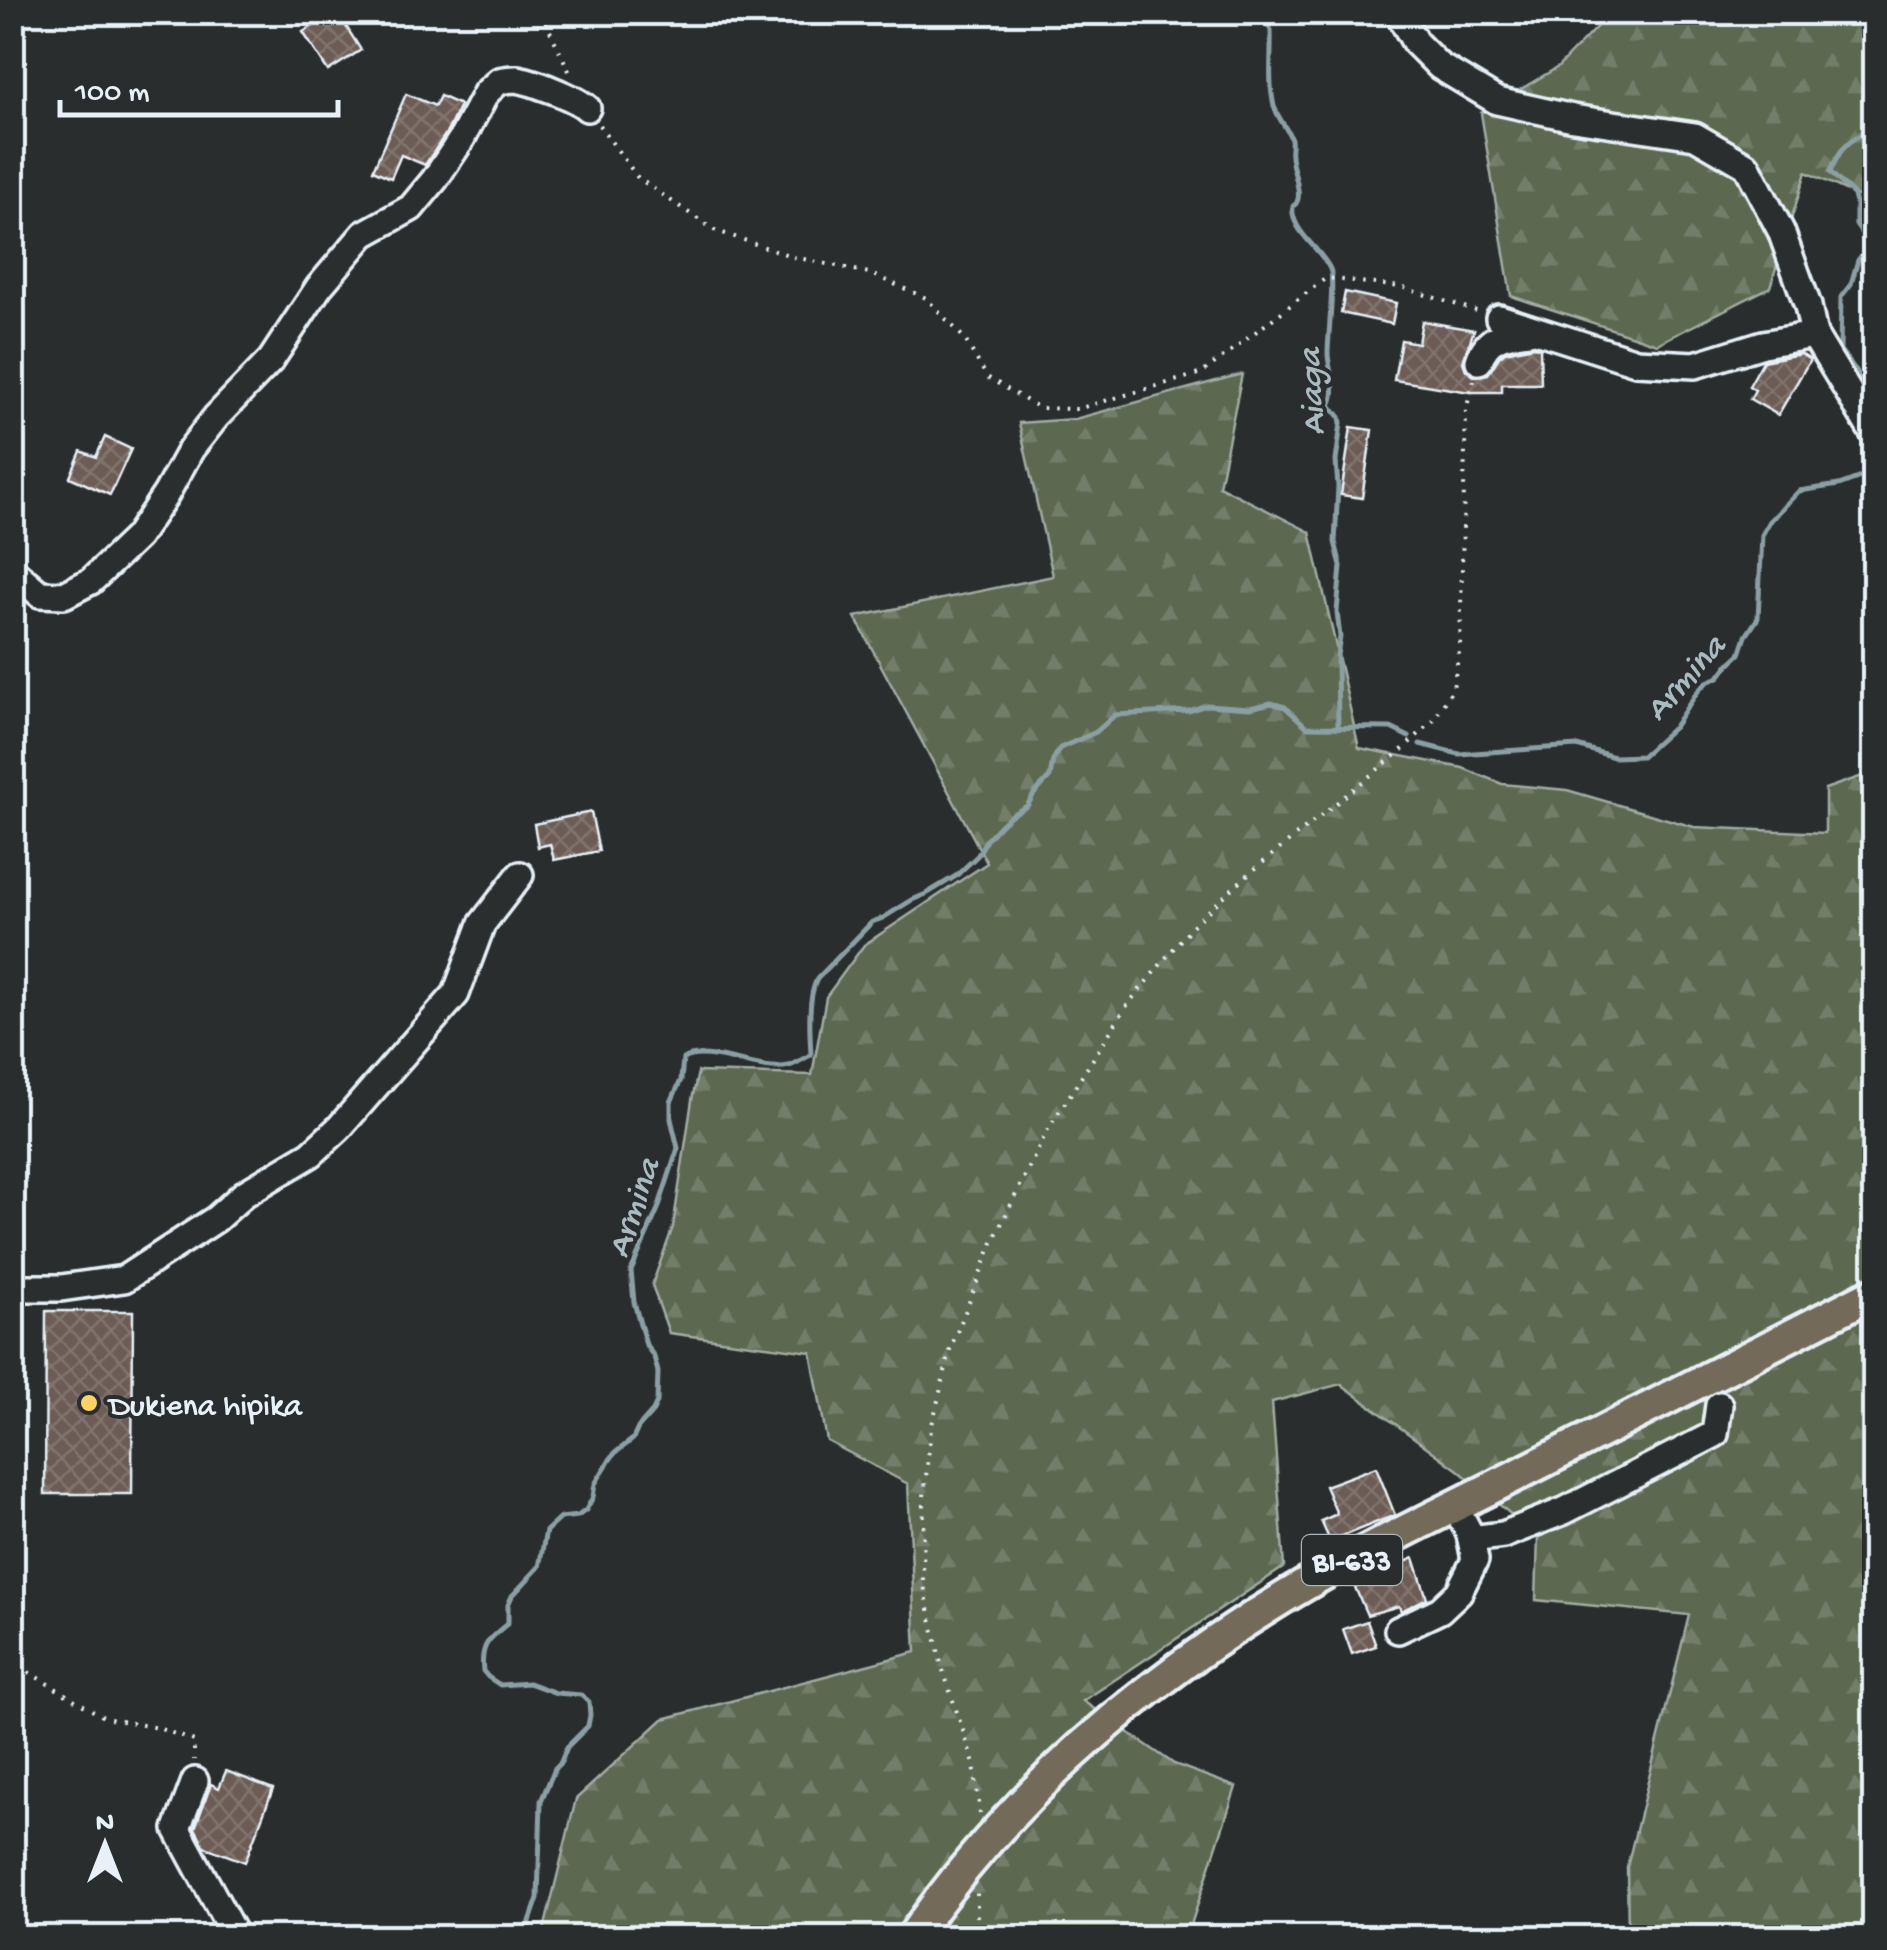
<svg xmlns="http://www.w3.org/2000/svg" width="1887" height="1950" viewBox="0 0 1887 1950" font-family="'Gochi Hand',sans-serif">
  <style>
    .forest { fill: url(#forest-firs); stroke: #a2aca4; stroke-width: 2.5 }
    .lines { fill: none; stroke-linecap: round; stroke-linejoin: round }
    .stream { stroke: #8aa0a4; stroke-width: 5 }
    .building { fill: url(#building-cross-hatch); stroke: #e8f1f8; stroke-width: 2.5 }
    .minor-casing { stroke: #e8f1f8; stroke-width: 32 }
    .major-casing { stroke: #e8f1f8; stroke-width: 38 }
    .path { stroke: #e8f1f8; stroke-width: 4; stroke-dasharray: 2.5 8; stroke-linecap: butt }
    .minor { stroke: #2a2d2e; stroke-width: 25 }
    .major { stroke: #736b5a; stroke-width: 30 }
    .poi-dot { fill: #ffd166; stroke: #2a2d2e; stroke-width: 4 }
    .labels { text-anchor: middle; stroke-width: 8; stroke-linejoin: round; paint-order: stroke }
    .shield { fill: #2a2d2e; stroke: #afb6bb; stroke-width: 2.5 }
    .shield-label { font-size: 30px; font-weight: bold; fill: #e8f1f8 }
    .poi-label { font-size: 32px; fill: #e8f1f8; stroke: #2a2d2e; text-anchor: start }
    .water-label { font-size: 35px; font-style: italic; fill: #a9bbc0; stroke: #2a2d2e }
  </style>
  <defs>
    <pattern id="forest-firs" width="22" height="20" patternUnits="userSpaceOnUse" patternTransform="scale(2.5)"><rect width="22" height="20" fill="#5c6850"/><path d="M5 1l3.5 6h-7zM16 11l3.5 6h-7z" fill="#737e6a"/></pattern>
    <pattern id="building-cross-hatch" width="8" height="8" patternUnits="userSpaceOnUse" patternTransform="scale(2.5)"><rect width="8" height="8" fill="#6c5c54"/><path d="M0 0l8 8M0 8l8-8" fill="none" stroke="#81746d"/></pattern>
  </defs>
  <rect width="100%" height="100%" fill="#2a2d2e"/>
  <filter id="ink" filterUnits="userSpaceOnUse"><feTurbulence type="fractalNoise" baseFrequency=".01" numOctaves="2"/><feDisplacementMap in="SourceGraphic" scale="20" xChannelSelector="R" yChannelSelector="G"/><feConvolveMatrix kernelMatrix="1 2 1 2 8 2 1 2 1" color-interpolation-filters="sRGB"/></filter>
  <g filter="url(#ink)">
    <g class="forest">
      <path d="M1610 13H1874V203L1806 172 1770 287 1657 344 1511 296 1481 113 1558 67Z"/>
      <path d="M1242 374 1219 486 1310 532 1359 748 1463 768 1502 784 1567 790 1694 827 1825 833V789L1874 772V1937H1628L1627 1867 1689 1615 1536 1600 1538 1537 1458 1470 1341 1384 1272 1402 1284 1567 1083 1701 1174 1764 1236 1787 1187 1937 542 1938 576 1799 663 1719 916 1652 908 1484 827 1441 811 1352 669 1333 652 1285 673 1227 692 1100 698 1072 812 1075 826 997 864 945 987 863 855 617 1053 576 1019 423 1075 419Z"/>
    </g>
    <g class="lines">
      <g class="stream">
        <path d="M1263 12 1262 18 1271 30C1272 54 1268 81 1274 106 1277 117 1289 131 1291 139 1292 144 1290 150 1291 155 1291 167 1301 187 1298 199 1295 210 1292 200 1293 213 1295 233 1322 251 1330 269 1335 278 1328 337 1328 353 1328 370 1339 389 1330 405L1340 417 1341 423 1336 461 1338 487 1335 542 1341 566 1337 612 1340 637 1337 655 1338 728"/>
        <path d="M1874 48C1869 63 1868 82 1870 98 1870 106 1875 116 1870 123 1867 128 1862 131 1860 135 1843 143 1837 157 1830 172L1854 195 1856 204V225L1870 245 1858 260 1851 284 1841 297 1840 350 1856 371 1874 406"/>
        <path d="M1420 744 1459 754 1577 746 1614 757 1642 756 1674 727 1698 691 1707 682 1719 677 1728 665 1740 654 1746 636 1758 618 1762 535 1770 521 1799 491 1839 485 1874 472"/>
        <path d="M519 1938 527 1930 538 1898 541 1801 555 1768 561 1762 567 1747 588 1726 590 1715 589 1702 581 1695 556 1693 529 1683 500 1685 488 1677 483 1671C480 1644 489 1639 508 1623V1605L512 1596 539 1567 546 1531 560 1518 578 1516 586 1510 593 1497 595 1484 609 1461 615 1453 633 1439 638 1428 653 1411 657 1402 658 1372 654 1357 646 1345 640 1324 634 1302 631 1271 658 1209 678 1148 671 1119V1102L681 1080 683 1059C707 1045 759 1073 789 1066 796 1064 804 1058 811 1055 810 1035 807 997 817 979L872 922 883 918 912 900 926 894 956 876 978 855 986 840 1001 824 1011 815 1027 806 1034 794 1050 777 1053 760 1060 748 1096 732 1115 715 1189 711 1206 705 1250 708 1271 703 1285 707 1307 727 1391 728 1409 737"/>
      </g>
    </g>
    <g class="building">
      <path d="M334 12H337L361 50 328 71 303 32Z"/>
      <path d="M406 94 435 106 440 96 460 105 447 132 425 165 401 155 391 178 373 170Z"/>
      <path d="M1345 292 1396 303 1392 324 1341 313Z"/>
      <path d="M1422 321 1474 330 1463 362 1466 370 1474 376 1488 374 1499 357 1505 352 1534 346 1540 348 1541 384H1502V392H1470L1394 380 1401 340 1418 343Z"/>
      <path d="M1801 354 1810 360 1778 415 1750 399 1755 390 1749 386 1763 361Z"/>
      <path d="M1351 427 1372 430 1362 498 1341 495Z"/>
      <path d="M105 437 131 449 110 495 70 477 81 451 96 457Z"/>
      <path d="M591 812 599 851 554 860 550 844 538 847 534 824Z"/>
      <path d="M46 1311H133L132 1494H45Z"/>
      <path d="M1376 1467 1395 1515 1330 1541 1321 1521 1337 1514 1325 1486Z"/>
      <path d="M1414 1558 1427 1598 1401 1611 1399 1606 1367 1615 1354 1585Z"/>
      <path d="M1367 1621 1376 1646 1352 1654 1343 1629Z"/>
      <path d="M226 1771 273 1789 245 1862 205 1847 195 1828 211 1784 219 1788Z"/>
    </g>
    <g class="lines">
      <defs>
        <g id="minor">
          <path d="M1398 12 1415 42 1439 66 1497 101 1573 118 1695 136 1747 166 1781 231 1808 306 1814 335 1874 434"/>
          <path d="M1499 318 1636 362 1695 365 1763 344 1814 335"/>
          <path d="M1479 361C1487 336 1505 334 1529 331"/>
          <path d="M12 570 40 594 64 595 91 581 137 537 166 494 191 449 216 417 271 360 319 287 364 234 411 208 435 179 461 140 486 93 499 81C504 80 510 79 516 79 532 81 576 98 587 108"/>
          <path d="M12 1288H61L124 1279 216 1219 244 1194 311 1154 339 1128 456 994 482 924 520 875"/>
          <path d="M1471 1539 1503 1535 1564 1511 1715 1434 1719 1405"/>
          <path d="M1398 1630 1440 1610 1459 1592 1475 1560 1470 1534 1455 1506"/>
          <path d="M195 1781 177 1829 236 1938"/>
        </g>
        <path id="major" d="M912 1938C1016 1787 1157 1670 1315 1579 1381 1541 1450 1509 1517 1475 1636 1414 1755 1353 1874 1293"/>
      </defs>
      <use href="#minor" class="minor-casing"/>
      <use href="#major" class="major-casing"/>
      <g class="path">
        <path d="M541 12 570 73"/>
        <path d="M599 125 638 178 714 230 794 257 869 273 926 298 964 338 987 377 1039 408 1077 409 1202 373 1326 278 1401 287 1480 312"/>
        <path d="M12 1659 30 1673 105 1718 158 1728 194 1741V1760"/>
        <path d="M980 1814 974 1764 941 1664 923 1581 924 1496 931 1429 951 1347 996 1235 1047 1131 1128 1004 1192 926 1245 877 1403 749 1434 720 1453 688 1460 646 1466 410 1474 380"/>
        <path d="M977 1938V1893"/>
      </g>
      <use href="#minor" class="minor"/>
      <use href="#major" class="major"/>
    </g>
  </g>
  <circle class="poi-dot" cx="89" cy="1403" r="10"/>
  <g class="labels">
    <rect class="shield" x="1302" y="1535" width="100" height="50" rx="8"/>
    <g class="shield-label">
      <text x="1352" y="1570">BI-633</text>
    </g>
    <g class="poi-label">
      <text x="109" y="1414">Dukiena hipika</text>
    </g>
    <g class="water-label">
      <text transform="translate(1309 392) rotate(-93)" y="12">Aiaga</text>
      <text transform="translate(1683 676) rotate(-48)" y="12">Armina</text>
      <text transform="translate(631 1207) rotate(-71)" y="12">Armina</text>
    </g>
  </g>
  <rect width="1887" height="1950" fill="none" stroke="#2a2d2e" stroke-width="50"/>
  <rect x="25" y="25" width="1837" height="1900" fill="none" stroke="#e8f1f8" stroke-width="4" filter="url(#ink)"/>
  <g transform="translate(105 1845)" stroke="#2a2d2e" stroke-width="8" paint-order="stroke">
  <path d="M0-8L18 38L0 25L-18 38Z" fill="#e8f1f8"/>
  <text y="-15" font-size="28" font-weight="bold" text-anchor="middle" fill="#e8f1f8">N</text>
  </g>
  <path d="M60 100v15h278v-15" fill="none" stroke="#e8f1f8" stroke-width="5"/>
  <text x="75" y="100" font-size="30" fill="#e8f1f8" stroke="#2a2d2e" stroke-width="8" paint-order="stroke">100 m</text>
</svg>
